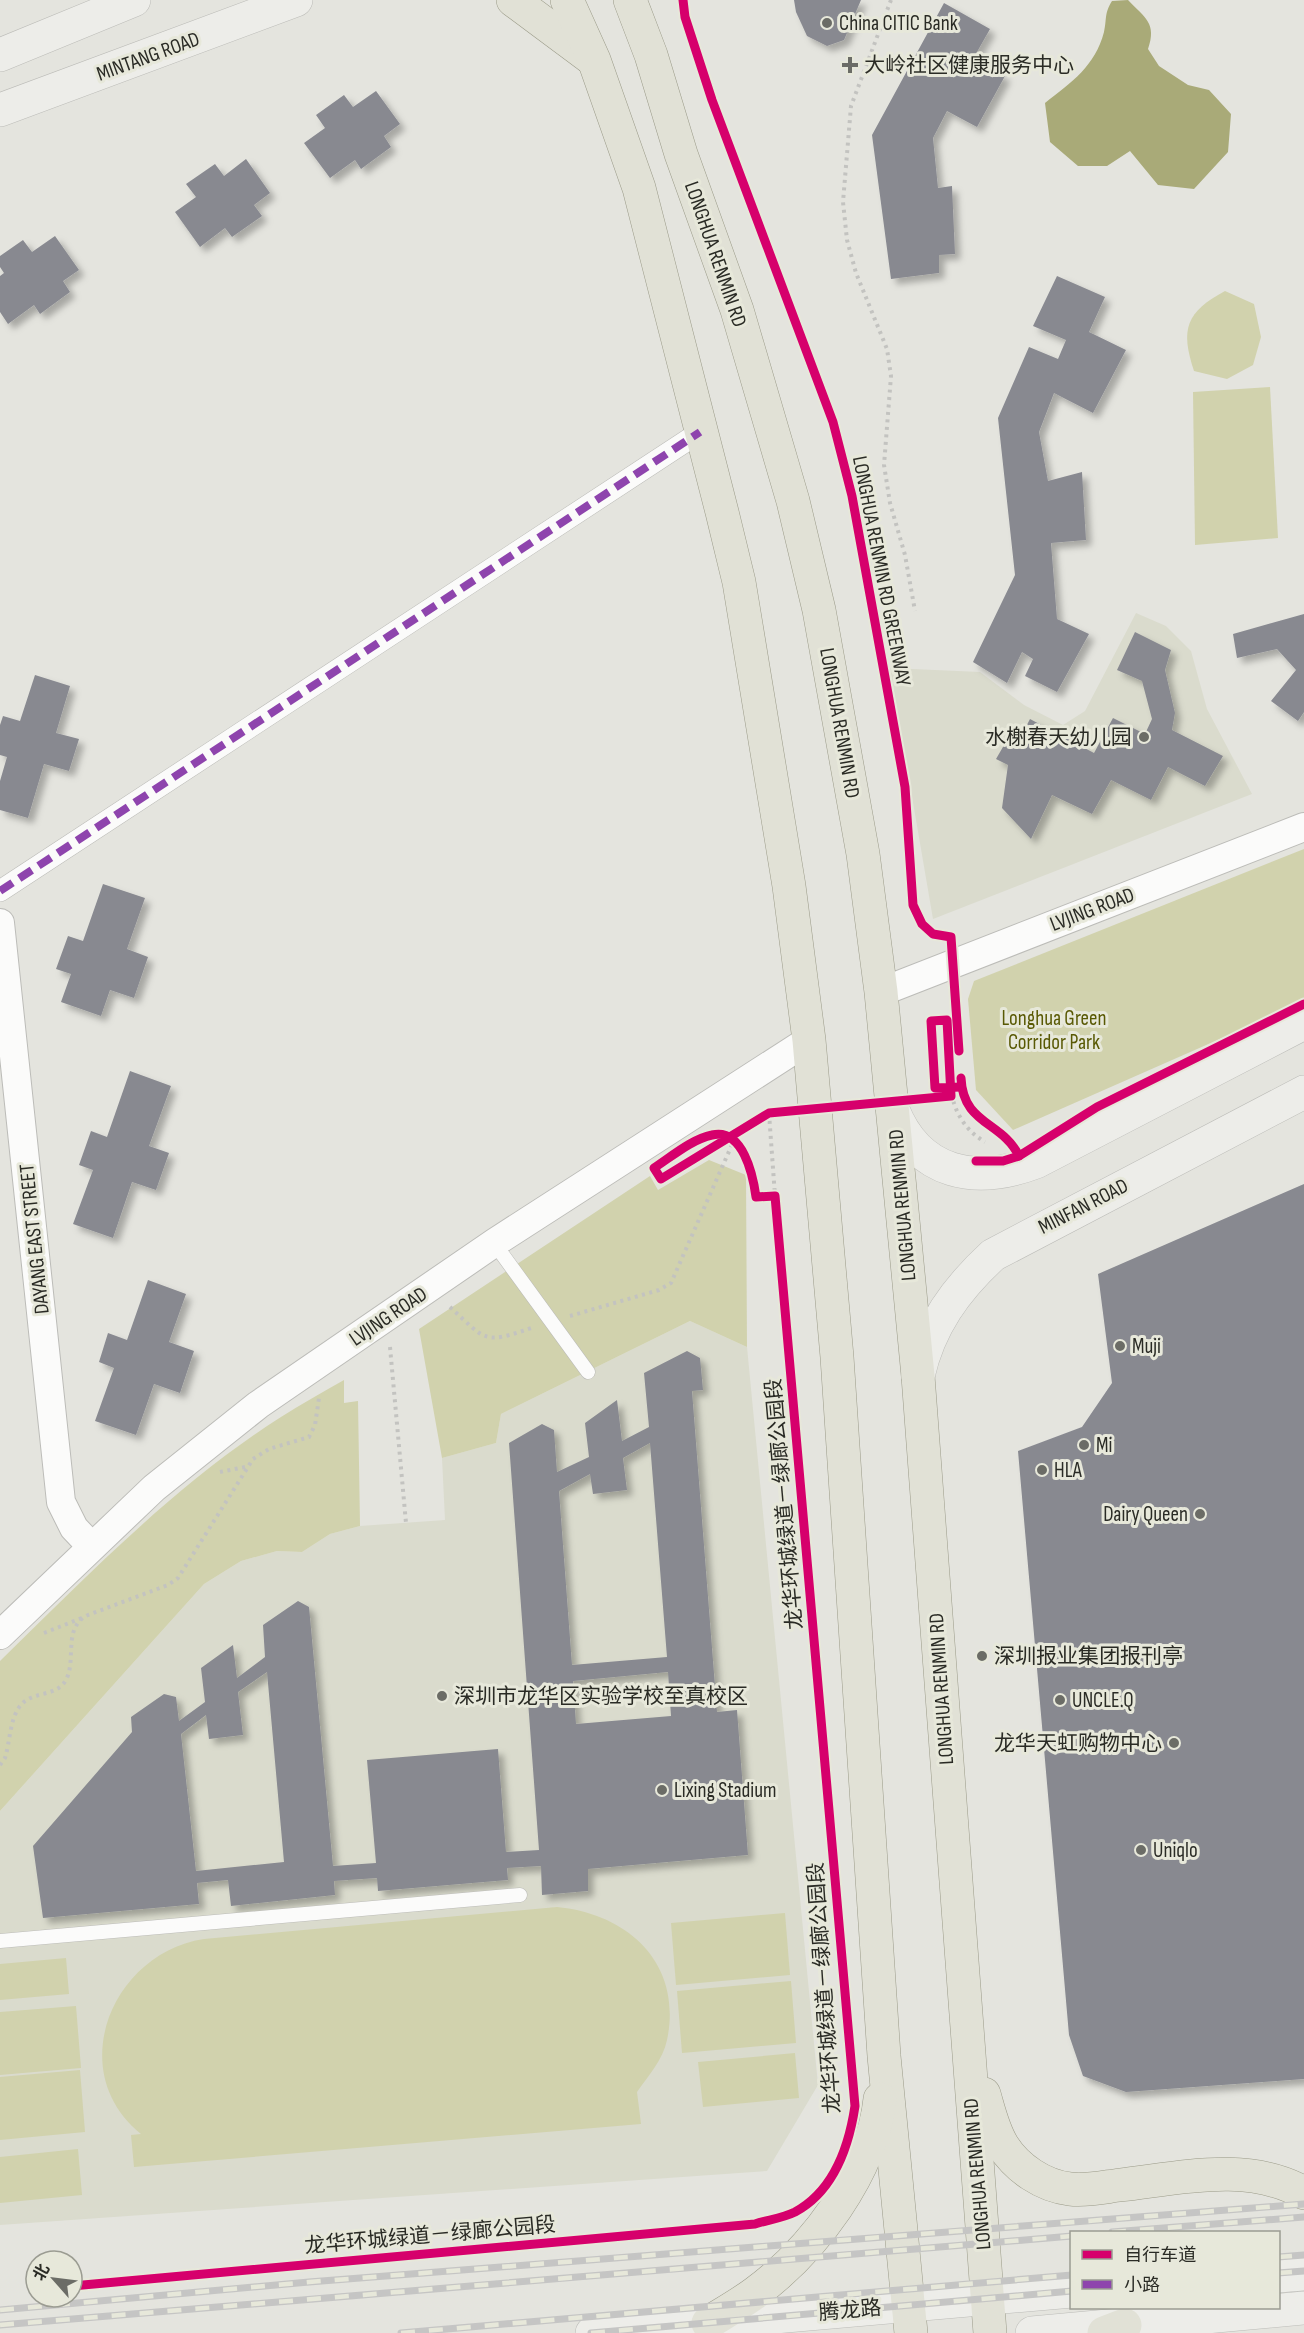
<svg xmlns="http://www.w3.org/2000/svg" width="1304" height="2333" viewBox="0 0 1304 2333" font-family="'Sofia Sans Condensed','Noto Sans SC',sans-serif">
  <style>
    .built { fill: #dadbcd }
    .green { fill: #d1d2ad }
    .water { fill: #a9aa78 }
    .building { fill: #888990; fill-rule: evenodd; filter: url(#shadow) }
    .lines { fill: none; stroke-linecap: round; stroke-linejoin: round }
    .service-casing { stroke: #bcbcb8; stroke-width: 15 }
    .pedestrian-casing { stroke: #bcbcb8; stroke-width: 22 }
    .minor-casing { stroke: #bcbcb8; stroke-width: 30 }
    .secondary-casing { stroke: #bcbcb8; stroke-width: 34 }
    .primary-casing { stroke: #9b9b89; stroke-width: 34 }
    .path { stroke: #c3c3c0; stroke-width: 4; stroke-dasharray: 3 4.5; stroke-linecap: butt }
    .service { stroke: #fbfbfa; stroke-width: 14 }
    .pedestrian { stroke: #fbfbfa; stroke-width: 21 }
    .minor { stroke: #fbfbfa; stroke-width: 28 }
    .secondary { stroke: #edede9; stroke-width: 33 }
    .primary { stroke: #e1e1d6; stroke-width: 33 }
    .rail-casing { stroke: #c5c5c4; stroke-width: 7 }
    .rail { stroke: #e7e8da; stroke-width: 4.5; stroke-dasharray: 14; stroke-linecap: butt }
    .path-bridge { stroke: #c3c3c0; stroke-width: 4; stroke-dasharray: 3 4.5; stroke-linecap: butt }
    .quiet { stroke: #8e44ad; stroke-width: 8; stroke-dasharray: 15 8; stroke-linecap: butt }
    .cycleway-casing { stroke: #e7e8da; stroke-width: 13 }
    .cycleway { stroke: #d6006c; stroke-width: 9 }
    .poi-dot { fill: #6b6c66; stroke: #e7e8da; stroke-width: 2 }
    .labels { text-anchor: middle; stroke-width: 6; stroke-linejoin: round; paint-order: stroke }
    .poi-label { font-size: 21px; fill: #2a2b25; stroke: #e7e8da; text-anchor: start }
    .street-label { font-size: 21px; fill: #2a2b25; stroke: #e7e8da }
    .park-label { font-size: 21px; fill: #595904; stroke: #e7e8da }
  </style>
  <defs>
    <filter id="shadow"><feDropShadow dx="5.5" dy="5.5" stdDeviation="3" flood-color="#0004"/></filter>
  </defs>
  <rect width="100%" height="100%" fill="#e4e4de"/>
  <g class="built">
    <path d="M1136 613 1166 626 1191 651 1207 709 1252 794 933 919 890 668 980 672 1024 705 1063 725 1085 711Z"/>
    <path d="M690 1321 747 1347 818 2085 767 2171 0 2225V1811L204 1584 241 1561 277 1551 302 1552 330 1534 360 1526 445 1520 442 1458 496 1443 501 1414Z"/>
  </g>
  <g class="green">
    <path d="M1225 291 1254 304 1261 337 1253 365 1227 379 1194 371C1180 329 1186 312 1225 291Z"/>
    <path d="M1270 387 1278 538 1195 545 1193 392Z"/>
    <path d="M1304 849V1002L1013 1130 976 1090 968 999 974 981Z"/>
    <path d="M709 1160 746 1175 747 1347 690 1321 501 1414 496 1443 442 1458 419 1329 650 1176 658 1190Z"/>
    <path d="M344 1380V1403L358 1401 360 1526 330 1534 302 1552 277 1551 241 1561 204 1584 0 1811V1661C88 1575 176 1484 281 1417 301 1404 323 1392 344 1380Z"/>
    <path d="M557 1907C629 1914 683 1964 667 2040 663 2060 648 2076 637 2092L641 2124 134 2167 131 2135 141 2134C63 2071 112 1953 204 1939Z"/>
    <path d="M785 1913 790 1975 676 1985 671 1923Z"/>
    <path d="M66 1958 69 1994 0 2000V1964Z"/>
    <path d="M791 1981 796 2043 682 2053 677 1991Z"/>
    <path d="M76 2006 81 2068 0 2075V2012Z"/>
    <path d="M795 2053 799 2098 703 2107 698 2062Z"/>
    <path d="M80 2070 85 2132 0 2140V2077Z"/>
    <path d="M78 2149 82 2195 0 2203V2157Z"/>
  </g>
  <path class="water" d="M1128 0C1145 18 1157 23 1148 49L1159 66 1188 85 1209 90 1231 114 1228 152 1194 189 1158 185 1130 151 1107 166H1078L1050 142 1045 103C1072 82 1095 66 1104 32 1107 19 1104 14 1112 1Z"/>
  <g class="building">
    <path d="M794 0H861L844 40 827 46 807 36 796 12Z"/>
    <path d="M944 3 990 29 973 59 1005 76 977 127 947 111 933 138 938 188 952 186 955 254 939 255V273L891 279 872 135Z"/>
    <path d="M376 91 400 124 384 136 391 147 361 169 355 160 330 178 304 143 325 128 316 115 344 95 353 107Z"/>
    <path d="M246 159 270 193 254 205 262 216 232 237 225 228 200 247 175 212 196 197 186 184 215 164 224 176Z"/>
    <path d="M55 236 79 270 63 281 70 292 40 314 34 305 8 324 0 312V276L4 273 0 267V256L23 240 32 252Z"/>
    <path d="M1057 276 1105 297 1089 332 1126 350 1093 413 1054 393 1039 432 1048 481 1082 472 1086 540 1051 543 1057 619 1089 634 1057 692 1025 676 1033 659 1022 652 1007 683 973 662 1015 575 998 418 1029 347 1058 359 1066 340 1033 326Z"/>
    <path d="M1304 614V712L1298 721 1271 701 1296 670 1277 649 1237 658 1233 634Z"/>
    <path d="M1135 632 1171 650 1165 670 1175 713 1172 730 1223 756 1205 786 1168 767 1151 800 1111 780 1092 814 1052 795 1031 839 1002 808 1008 765 996 759 1007 740 1016 746 1030 719 1094 753 1113 718 1145 734 1152 719 1142 681 1117 670Z"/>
    <path d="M35 675 70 686 56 733 79 739 69 771 44 764 28 818 0 810V781L7 757 0 755V725L3 716 20 721Z"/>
    <path d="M103 884 145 898 127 949 148 957 134 998 110 990 101 1016 61 1002 71 974 56 969 68 936 83 941Z"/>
    <path d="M130 1071 171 1086 149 1146 169 1153 156 1190 132 1182 113 1238 73 1224 93 1170 79 1165 91 1131 107 1137Z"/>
    <path d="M1304 1184V2079L1126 2092 1083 2076 1069 2035 1018 1451 1082 1427 1112 1383 1098 1274Z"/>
    <path d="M148 1280 186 1294 169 1342 194 1351 180 1393 154 1384 136 1435 95 1421 114 1368 99 1362 108 1333 127 1340Z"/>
    <path d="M687 1351 700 1358 703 1390 692 1391 717 1712 737 1710 748 1855 588 1869V1891L542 1895 541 1866 507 1868 508 1880 378 1891 377 1878 334 1881 335 1895 231 1906 228 1880 197 1883 199 1904 43 1918 33 1846 132 1732 131 1717 164 1694 176 1697 179 1721 205 1702 201 1668 233 1645 237 1678 265 1657 263 1625 298 1601 309 1607 333 1866 376 1863 367 1760 498 1749 506 1852 539 1850 509 1443 542 1424 554 1430 557 1472 589 1457 585 1423 617 1400 622 1441 649 1427 644 1373ZM650 1443 667 1657 572 1665 559 1491 590 1474 593 1494 627 1490 623 1458ZM267 1672 284 1862 196 1871 181 1734 206 1715 209 1739 243 1735 238 1692ZM668 1672 671 1716 576 1724 573 1681Z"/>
  </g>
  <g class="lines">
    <defs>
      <g id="service">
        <path d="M494 1243 588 1372"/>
        <path d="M0 1941 520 1895"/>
      </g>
      <path id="pedestrian" d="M0 891 700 432"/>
      <g id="minor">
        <path d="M0 923 61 1502 74 1528 91 1546"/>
        <path d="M881 992 1304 827"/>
        <path d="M0 1635 154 1488 258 1405 494 1243 809 1040"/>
      </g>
      <g id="secondary">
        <path d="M0 55 134 0"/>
        <path d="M0 110 296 0"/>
        <path d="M893 1110C919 1175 976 1185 1036 1162L1304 1023"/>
        <path d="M918 1376C929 1326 956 1289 993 1255L1304 1092"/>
        <path d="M1278 2276 1304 2274"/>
        <path d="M592 2333 1072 2291"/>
        <path d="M1032 2333 1304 2308"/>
      </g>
      <g id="primary">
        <path d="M513 0 591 58"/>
        <path d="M567 0 594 60 639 188 722 512 739 582 789 886 809 1040 837 1357 884 2056 911 2333"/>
        <path d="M630 0 651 55 681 154 737 310 793 501 819 610 863 854 881 992 918 1376 990 2333"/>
        <path d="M984 2094C989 2111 993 2130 1003 2146 1017 2168 1043 2186 1070 2189 1087 2191 1104 2187 1120 2185 1181 2178 1248 2161 1304 2193"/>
        <path d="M708 2323C724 2313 740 2304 755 2293 813 2250 872 2173 880 2099"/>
        <path d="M1104 2333 1125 2325"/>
      </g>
    </defs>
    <use href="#service" class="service-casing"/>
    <use href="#pedestrian" class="pedestrian-casing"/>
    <use href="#minor" class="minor-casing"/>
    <use href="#secondary" class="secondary-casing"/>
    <use href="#primary" class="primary-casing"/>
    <g class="path">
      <path d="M891 0 851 106 843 202 847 240 856 273 887 349 891 376 884 465 890 503 905 555 915 611"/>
      <path d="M935 1088 931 1021 947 1020C949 1065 941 1116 985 1142"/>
      <path d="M657 1172 661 1179 769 1113 775 1196"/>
      <path d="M450 1307C486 1340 483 1345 531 1328"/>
      <path d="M570 1316 659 1290 671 1283 734 1140"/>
      <path d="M390 1347 406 1523"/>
      <path d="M220 1472 245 1467"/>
      <path d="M44 1633 82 1618"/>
      <path d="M0 1765 5 1758C10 1742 10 1717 21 1705 33 1690 58 1698 67 1678 76 1657 63 1627 88 1615L168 1585 178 1578 253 1459 269 1449 309 1437 315 1425 319 1398"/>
    </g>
    <use href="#service" class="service"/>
    <use href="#pedestrian" class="pedestrian"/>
    <use href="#minor" class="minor"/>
    <use href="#secondary" class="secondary"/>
    <use href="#primary" class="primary"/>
    <defs>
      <g id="rail">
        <path d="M1112 2232 1304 2217"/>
        <path d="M1278 2257 1304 2255"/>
        <path d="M1278 2273 1304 2271"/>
        <path d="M0 2310 309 2282 1304 2204"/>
        <path d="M0 2325 1072 2236"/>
        <path d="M401 2333 1072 2275"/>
        <path d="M591 2333 1072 2291"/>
      </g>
    </defs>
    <use href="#rail" class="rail-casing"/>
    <use href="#rail" class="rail"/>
    <path class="path-bridge" d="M769 1113 951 1096"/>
    <path class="quiet" d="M0 891 700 432"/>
    <defs>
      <g id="cycleway">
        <path d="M683 0 685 17 712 100 833 422 852 496 905 787 913 905 922 924 933 934 951 937 959 1051"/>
        <path d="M961 1078C963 1125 1002 1121 1019 1156"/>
        <path d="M976 1161H1003L1019 1156 1097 1107 1304 1004"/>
        <path d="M72 2286 755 2224C767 2220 783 2218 795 2212 834 2191 849 2146 855 2106L775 1196 756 1197C753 1175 743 1128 712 1135 692 1139 671 1157 654 1168L661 1179 769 1113 951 1096 947 1020 931 1021 935 1088 961 1087"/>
      </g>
    </defs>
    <use href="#cycleway" class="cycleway-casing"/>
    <use href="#cycleway" class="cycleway"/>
  </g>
  <g class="poi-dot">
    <circle cx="827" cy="23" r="6"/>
    <path d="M847 56h6v6h6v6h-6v6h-6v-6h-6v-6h6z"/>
    <circle cx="1144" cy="737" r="6"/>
    <circle cx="1120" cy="1346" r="6"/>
    <circle cx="1084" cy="1445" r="6"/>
    <circle cx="1042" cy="1470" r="6"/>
    <circle cx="1200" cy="1514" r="6"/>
    <circle cx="982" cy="1656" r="6"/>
    <circle cx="442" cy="1696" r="6"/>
    <circle cx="1060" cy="1700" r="6"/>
    <circle cx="1174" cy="1743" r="6"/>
    <circle cx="662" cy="1790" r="6"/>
    <circle cx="1141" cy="1850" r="6"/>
  </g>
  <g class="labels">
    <g class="poi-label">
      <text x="839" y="30">China CITIC Bank</text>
      <text x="864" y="72">大岭社区健康服务中心</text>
      <text x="1132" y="744" text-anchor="end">水榭春天幼儿园</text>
      <text x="1132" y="1353">Muji</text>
      <text x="1096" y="1452">Mi</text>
      <text x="1054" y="1477">HLA</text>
      <text x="1188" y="1521" text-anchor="end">Dairy Queen</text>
      <text x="994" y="1663">深圳报业集团报刊亭</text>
      <text x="454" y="1703">深圳市龙华区实验学校至真校区</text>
      <text x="1072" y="1707">UNCLE.Q</text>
      <text x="1162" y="1750" text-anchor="end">龙华天虹购物中心</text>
      <text x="674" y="1797">Lixing Stadium</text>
      <text x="1153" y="1857">Uniqlo</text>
    </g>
    <g class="street-label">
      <text transform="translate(148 56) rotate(-20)" y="7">MINTANG ROAD</text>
      <text transform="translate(716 254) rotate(71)" y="7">LONGHUA RENMIN RD</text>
      <text transform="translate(882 571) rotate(79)" y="7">LONGHUA RENMIN RD GREENWAY</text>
      <text transform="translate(840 723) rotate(80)" y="7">LONGHUA RENMIN RD</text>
      <text transform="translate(1092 909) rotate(-21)" y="7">LVJING ROAD</text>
      <text transform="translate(902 1205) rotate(-95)" y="7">LONGHUA RENMIN RD</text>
      <text transform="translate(1083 1206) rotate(-27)" y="7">MINFAN ROAD</text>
      <text transform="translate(34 1239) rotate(-96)" y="7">DAYANG EAST STREET</text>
      <text transform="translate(388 1316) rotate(-34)" y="7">LVJING ROAD</text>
      <text transform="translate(784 1504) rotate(-95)" y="7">龙华环城绿道－绿廊公园段</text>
      <text transform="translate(941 1689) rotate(-94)" y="7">LONGHUA RENMIN RD</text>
      <text transform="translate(824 1988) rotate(-94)" y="7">龙华环城绿道－绿廊公园段</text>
      <text transform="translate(977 2174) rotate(-95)" y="7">LONGHUA RENMIN RD</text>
      <text transform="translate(430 2235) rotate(-5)" y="7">龙华环城绿道－绿廊公园段</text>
      <text transform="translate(850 2310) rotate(-5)" y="7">腾龙路</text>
    </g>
    <g class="park-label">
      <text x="1054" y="1025">Longhua Green<tspan x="1054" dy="24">Corridor Park</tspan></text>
    </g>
  </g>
  <rect x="1070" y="2231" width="210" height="78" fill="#e7e8da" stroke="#9b9c92" stroke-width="1.5"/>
  <rect x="1082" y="2250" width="30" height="9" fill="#d6006c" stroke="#9b9c92" stroke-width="1.5"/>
  <text x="1124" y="2261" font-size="18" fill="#2a2b25">自行车道</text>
  <rect x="1082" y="2280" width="30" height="9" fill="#8e44ad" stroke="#9b9c92" stroke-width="1.5"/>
  <text x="1124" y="2291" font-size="18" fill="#2a2b25">小路</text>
  <g transform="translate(54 2279) rotate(298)"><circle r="28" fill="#e7e8da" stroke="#9b9c92" stroke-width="1.5"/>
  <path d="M0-4.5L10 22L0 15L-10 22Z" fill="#6b6c66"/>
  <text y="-9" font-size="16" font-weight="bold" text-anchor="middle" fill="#2a2b25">北</text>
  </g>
</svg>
